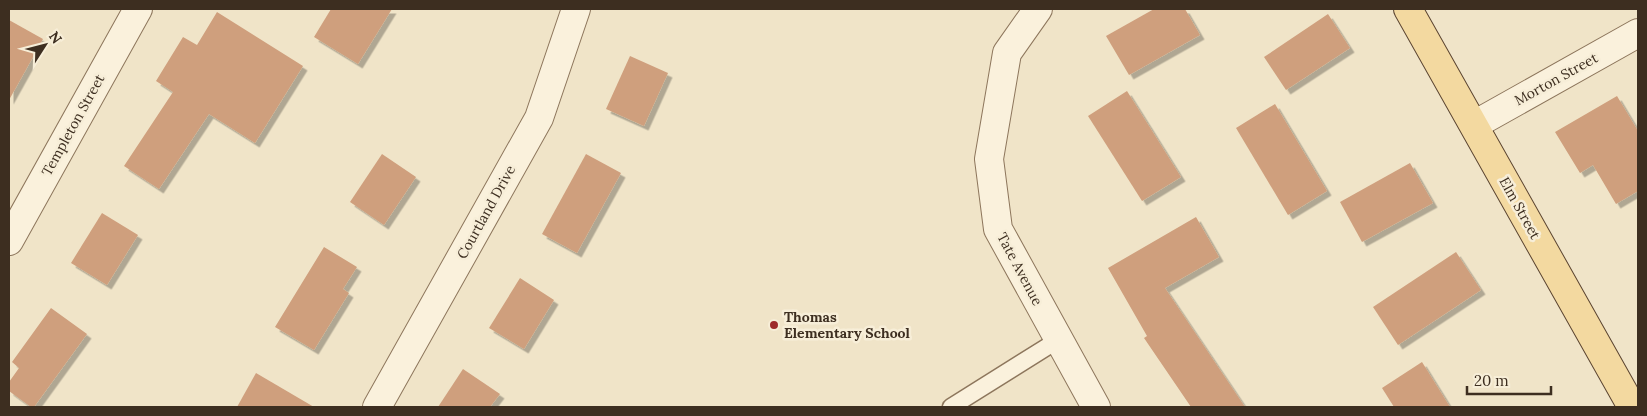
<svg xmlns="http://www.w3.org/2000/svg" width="1647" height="416" viewBox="0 0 1647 416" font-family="Lora,serif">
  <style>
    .building { fill: #cf9f7d; filter: url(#shadow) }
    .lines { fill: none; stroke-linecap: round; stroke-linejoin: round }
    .service-casing { stroke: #8d765c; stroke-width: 19 }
    .minor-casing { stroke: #8d765c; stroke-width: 30 }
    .tertiary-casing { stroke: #8d765c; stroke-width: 30 }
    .primary-casing { stroke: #5b4430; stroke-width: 30 }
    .service { stroke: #faf1dc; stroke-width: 16 }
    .minor { stroke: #faf1dc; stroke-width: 28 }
    .tertiary { stroke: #faf1dc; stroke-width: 28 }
    .primary { stroke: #f3d9a0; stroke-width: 28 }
    .poi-dot { fill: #9e2a2b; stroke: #f7eed8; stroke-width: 2 }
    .labels { text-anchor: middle; stroke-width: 5; stroke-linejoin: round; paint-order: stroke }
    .street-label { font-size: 14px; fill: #3d2e20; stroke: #f7eed8 }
    .poi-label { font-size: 14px; font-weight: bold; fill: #3d2e20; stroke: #f7eed8; text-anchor: start }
  </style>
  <defs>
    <filter id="shadow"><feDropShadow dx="4.5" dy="4.5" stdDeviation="0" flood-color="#0004"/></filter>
  </defs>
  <rect width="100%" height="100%" fill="#f0e4c8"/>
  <g class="building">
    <path d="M331 9H392L358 64 314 37Z"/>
    <path d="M1154 9H1185L1200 35 1129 75 1106 36Z"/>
    <path d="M217 12 303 66 255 143 209 114 159 189 124 166 173 92 156 81 183 37 197 45Z"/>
    <path d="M1328 14 1350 48 1286 90 1264 57Z"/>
    <path d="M9 20 43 39 9 100Z"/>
    <path d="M630 56 668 73 644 126 606 109Z"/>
    <path d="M1127 91 1181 177 1142 201 1088 116Z"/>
    <path d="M1617 96 1638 131V191L1616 204 1593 165 1580 173 1555 132Z"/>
    <path d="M1275 104 1327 191 1288 215 1236 128Z"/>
    <path d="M382 154 416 177 384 225 350 202Z"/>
    <path d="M586 154 621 173 577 253 542 234Z"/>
    <path d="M1410 163 1433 203 1362 242 1340 202Z"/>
    <path d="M102 213 138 235 107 285 71 263Z"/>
    <path d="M1196 217 1219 257 1165 288 1245 407H1191L1144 338 1147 336 1108 268Z"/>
    <path d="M324 247 357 267 343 289 349 293 314 350 275 327Z"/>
    <path d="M1456 252 1481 290 1398 345 1373 307Z"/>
    <path d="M520 278 554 300 524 349 489 328Z"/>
    <path d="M51 308 87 334 34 407H31L9 391V382L19 368 12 362Z"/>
    <path d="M1422 362 1450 407H1394L1382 388Z"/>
    <path d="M463 369 500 394 490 407H438Z"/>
    <path d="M256 373 314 407H237Z"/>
  </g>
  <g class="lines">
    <defs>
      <path id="service" d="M951 407 1058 340"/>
      <g id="minor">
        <path d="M1038 9 1007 53 989 159 998 229 1096 407"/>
        <path d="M9 241 138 9"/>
        <path d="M377 407 539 118 576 9"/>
      </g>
      <path id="tertiary" d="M1474 125 1638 33"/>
      <path id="primary" d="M1408 9 1632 407"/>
    </defs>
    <use href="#service" class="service-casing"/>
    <use href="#minor" class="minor-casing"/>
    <use href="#tertiary" class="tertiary-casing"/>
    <use href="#primary" class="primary-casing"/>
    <use href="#service" class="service"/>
    <use href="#minor" class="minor"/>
    <use href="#tertiary" class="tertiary"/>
    <use href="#primary" class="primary"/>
  </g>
  <circle class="poi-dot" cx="774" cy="325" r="5"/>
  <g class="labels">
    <g class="street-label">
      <text transform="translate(1556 79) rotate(-29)" y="5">Morton Street</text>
      <text transform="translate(73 125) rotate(-61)" y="5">Templeton Street</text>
      <text transform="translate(1520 208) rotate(61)" y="5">Elm Street</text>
      <text transform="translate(486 212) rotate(-61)" y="5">Courtland Drive</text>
      <text transform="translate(1020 269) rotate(62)" y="5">Tate Avenue</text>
    </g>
    <g class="poi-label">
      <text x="784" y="322">Thomas<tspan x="784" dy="16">Elementary School</tspan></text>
    </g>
  </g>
  <rect width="1647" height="416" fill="none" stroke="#3d2e20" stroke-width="20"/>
  <g transform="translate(45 45) rotate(54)" stroke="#f7eed8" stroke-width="4" paint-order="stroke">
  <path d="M0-4L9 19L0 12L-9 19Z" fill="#3d2e20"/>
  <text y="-8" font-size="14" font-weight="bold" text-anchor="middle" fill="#3d2e20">N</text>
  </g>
  <path d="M1467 386v8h84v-8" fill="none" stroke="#3d2e20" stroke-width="2.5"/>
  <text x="1474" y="386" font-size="15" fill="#3d2e20" stroke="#f7eed8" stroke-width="4" paint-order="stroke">20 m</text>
</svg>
